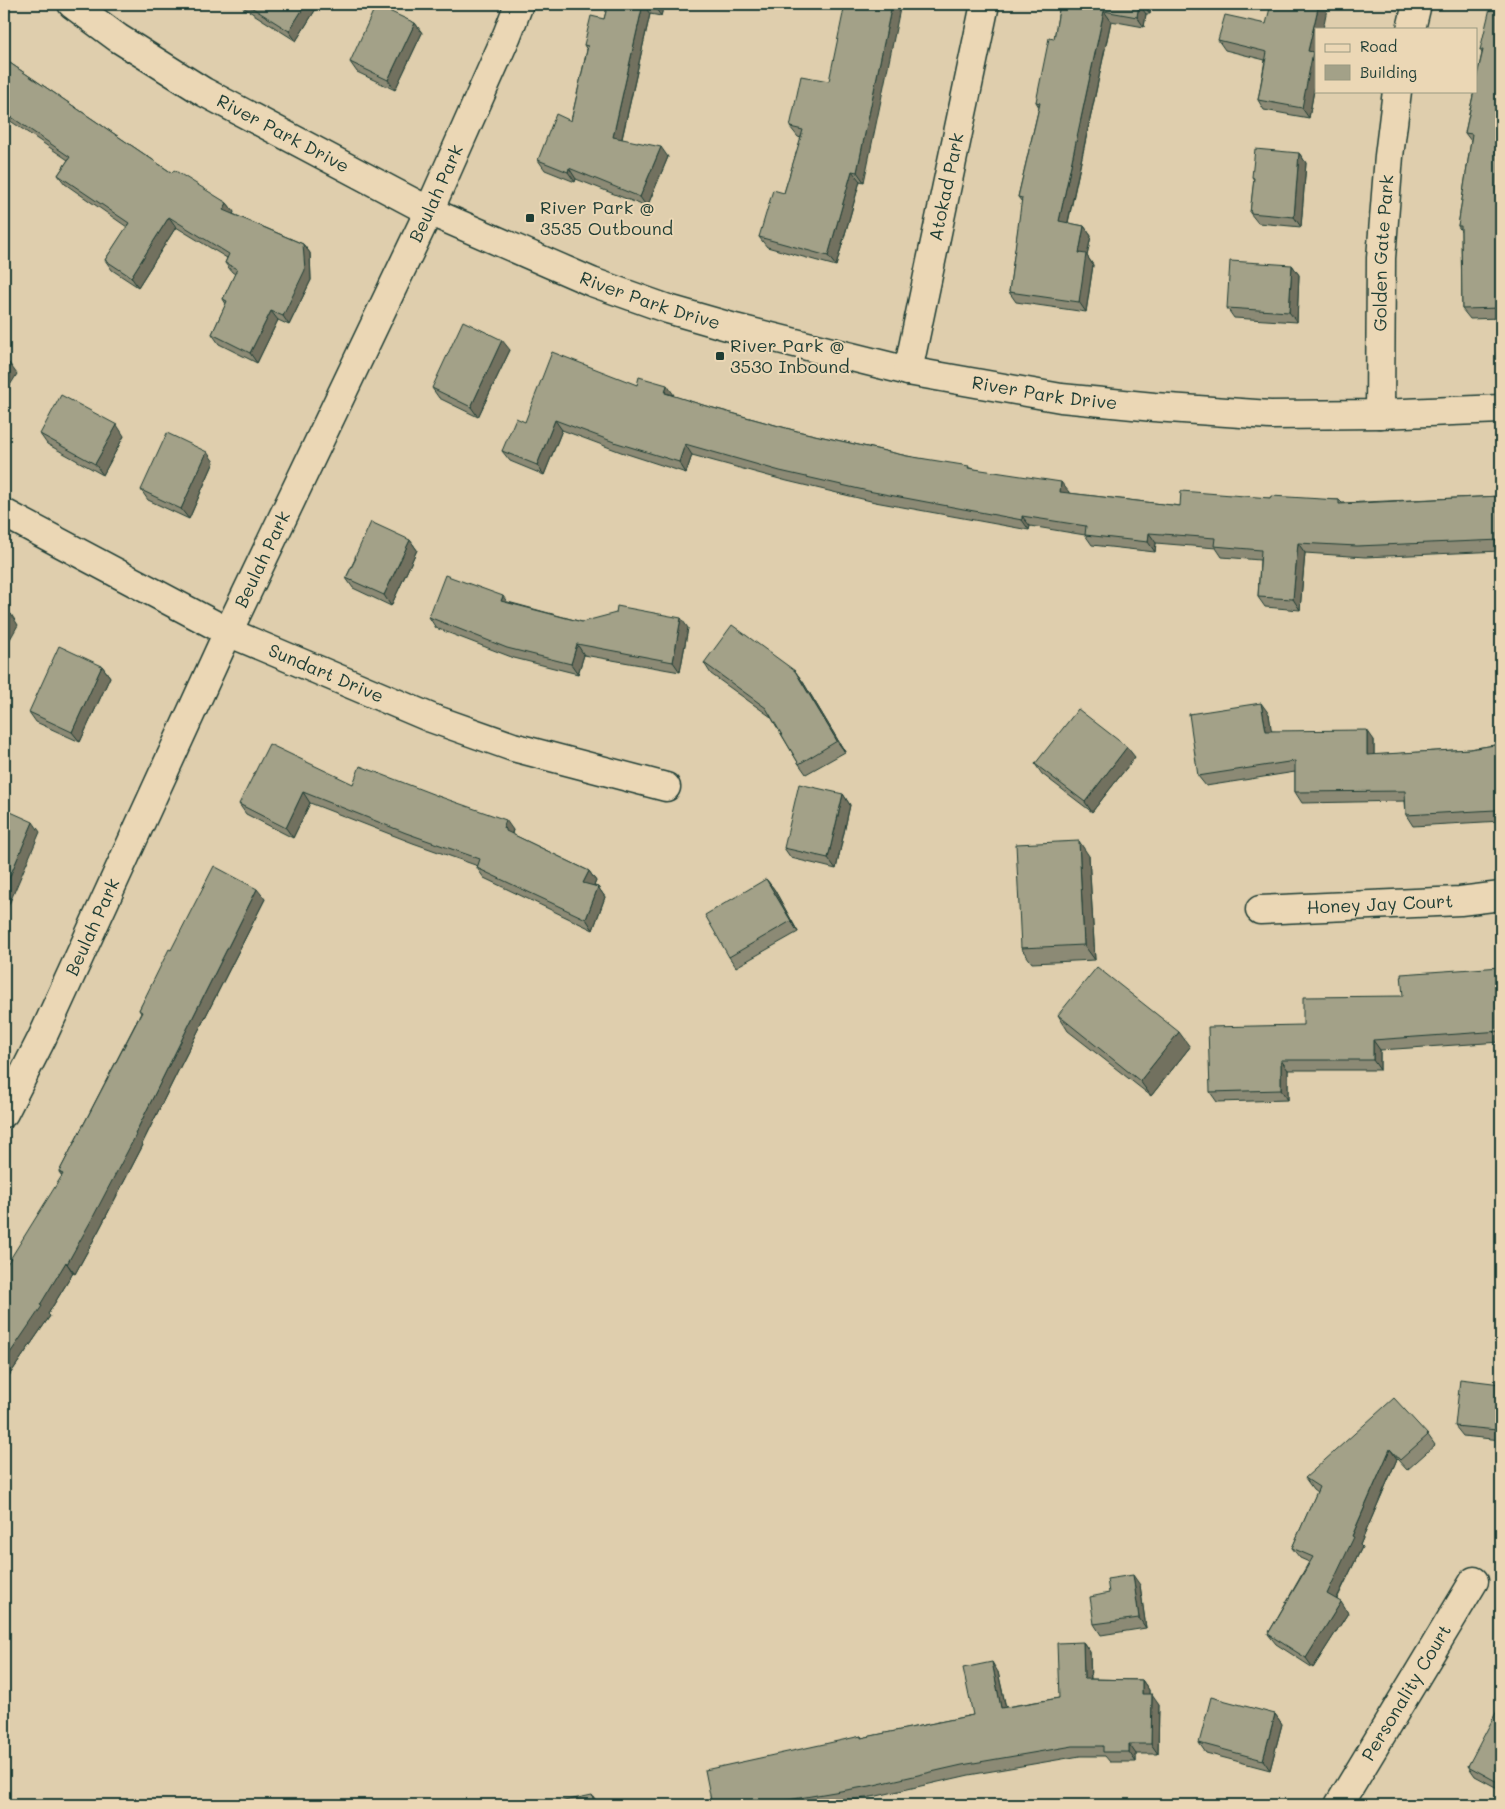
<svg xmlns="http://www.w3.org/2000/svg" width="1505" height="1809" viewBox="0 0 1505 1809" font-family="Mali,sans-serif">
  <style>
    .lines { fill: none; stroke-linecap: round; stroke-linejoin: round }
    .minor-casing { stroke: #1f3d34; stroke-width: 31 }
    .minor { stroke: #ebd7b5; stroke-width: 28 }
    .wall { fill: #8c8a75; stroke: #1f3d34 }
    .shaded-wall { fill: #72715f; stroke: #1f3d34 }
    .building { fill: #a3a188; stroke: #1f3d34 }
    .poi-dot { fill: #1f3d34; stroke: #ebd7b5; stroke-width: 2 }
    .labels { text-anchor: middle; stroke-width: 4; stroke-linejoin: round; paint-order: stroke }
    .street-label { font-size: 18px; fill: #1f3d34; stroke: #ebd7b5 }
    .poi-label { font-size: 18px; fill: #1f3d34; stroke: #ebd7b5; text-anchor: start }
  </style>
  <rect width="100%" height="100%" fill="#dfcead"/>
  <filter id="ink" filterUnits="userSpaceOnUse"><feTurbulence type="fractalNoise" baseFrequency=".02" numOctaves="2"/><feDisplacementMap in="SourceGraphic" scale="10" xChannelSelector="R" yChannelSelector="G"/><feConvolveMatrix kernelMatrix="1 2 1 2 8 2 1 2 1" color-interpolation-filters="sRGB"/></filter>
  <g filter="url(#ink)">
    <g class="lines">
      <defs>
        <g id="minor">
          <path id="s1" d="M72 4 118 38 204 92 429 211 592 282 668 309 731 327 908 371 1061 398 1154 407 1270 415 1380 414 1501 409"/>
          <path d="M1411 29 1417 4"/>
          <path id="s2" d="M908 371 985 4"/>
          <path id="s3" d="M1380 414 1381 258 1389 156 1397 91"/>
          <path id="s4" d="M4 513 228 632 431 718 513 747 666 787"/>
          <path id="s5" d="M1260 910 1460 901 1501 896"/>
          <path id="s6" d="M4 1113 42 1038 228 632 429 211 507 35 519 4"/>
          <path id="s7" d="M1339 1805 1474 1581"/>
        </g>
      </defs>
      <use href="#minor" class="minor-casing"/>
      <use href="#minor" class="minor"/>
    </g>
    <g class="wall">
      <path d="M239 4H319L296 41 241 6Z"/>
      <path d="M608 4H664L661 16 650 14 622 139 668 157 647 207 576 179 575 182 545 170 538 160 571 121 587 50 584 45 604 19Z"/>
      <path d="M1060 4H1151L1150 14H1146L1144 27 1111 21 1068 223 1084 226 1091 236 1087 256 1093 265 1086 312 1016 302 1009 292 1022 202 1018 197 1039 107 1036 102 1054 39Z"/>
      <path d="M1501 4V318L1470 319 1462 309 1461 231 1458 226 1471 141 1465 133 1482 53 1480 50Z"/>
      <path d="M415 23 422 33 395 90 357 72 350 62Z"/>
      <path d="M1266 24 1316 29V79L1309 118 1264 110 1258 100 1265 60 1225 50 1218 40Z"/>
      <path d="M4 59 172 173 227 203 234 212 233 214 303 244 310 253 311 280 289 325 278 320 257 363 219 344 212 334 226 304 223 299 235 274 232 272 225 263 227 258 176 227 138 287 112 270 105 260 127 227 65 184 58 175 68 160 9 120 4 127Z"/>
      <path d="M829 81 864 182 860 181 836 266 767 247 759 237 784 193 801 138 798 137 790 127Z"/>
      <path d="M1299 153 1306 163 1301 227 1258 223 1250 213 1254 180 1252 177Z"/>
      <path d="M1292 265 1299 275 1297 322 1234 318 1227 308Z"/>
      <path d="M510 350 478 417 439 398 432 388Z"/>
      <path d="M637 385 706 406 797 431 907 456 970 468 1069 492 1068 493 1180 506 1270 498 1339 500 1342 503 1501 496V551L1365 557 1305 553 1300 610 1265 607 1258 597 1260 560 1222 557 1216 548 1156 543 1155 552 1092 545 1085 535 1030 526 1029 530 875 502 787 481 692 455 686 473 621 452 562 430 544 475 510 461 502 451 525 422Z"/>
      <path d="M40 434 124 436 103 475 47 444Z"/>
      <path d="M214 462 189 519 148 500 141 490Z"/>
      <path d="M410 540 417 550 391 606 353 588 346 578 355 559V557Z"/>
      <path d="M508 602 582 622 688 628 680 672 584 655 578 674 514 658 436 628 429 617Z"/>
      <path d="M704 663 795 671 803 682 845 752 806 774 799 764 771 717 711 674Z"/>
      <path d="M102 666 110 677 80 742 36 722 29 712Z"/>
      <path d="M1269 714 1271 731 1374 740V755L1470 749 1501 744V821L1413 826 1406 815 1405 801 1302 803 1295 792V772L1206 786 1198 776Z"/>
      <path d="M1135 757 1092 812 1042 774 1035 764Z"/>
      <path d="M353 784 513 830 512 834 589 871 596 881 594 886 598 887 605 897 593 930 484 878 477 868 478 866 413 843 310 803 293 838 246 814 239 804Z"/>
      <path d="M843 794 850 805 836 869 791 858 784 848Z"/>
      <path d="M1089 856 1095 960 1032 963 1021 948Z"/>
      <path d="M766 879 774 889 798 932 736 967 729 957Z"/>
      <path d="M265 899 182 1063 142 1144 143 1145 99 1230 75 1274 73 1273 48 1314 50 1316 4 1383 62 1176 59 1172 141 1013 139 1010 171 950Z"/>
      <path d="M1501 963V1042L1380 1050V1070H1288V1100L1217 1102 1210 1092 1303 1025 1403 996 1501 967Z"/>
      <path d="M1058 1015 1190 1047 1151 1096 1068 1031Z"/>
      <path d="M1501 1384V1440L1463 1436 1455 1426Z"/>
      <path d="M1428 1435 1435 1445 1407 1470 1397 1459 1360 1545 1362 1547 1337 1599 1348 1613 1313 1668 1276 1644 1268 1634 1309 1562 1300 1558 1292 1548 1317 1492 1313 1489 1305 1478Z"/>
      <path d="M1140 1585 1146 1628 1101 1635 1094 1624 1109 1593Z"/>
      <path d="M1083 1642 1090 1652 1091 1679 1142 1680 1149 1690V1694L1159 1704 1158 1754H1136V1762H1110L1105 1756H1080L969 1775 877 1796 823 1805H712L861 1736 862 1738 973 1715 998 1672 1006 1707 1059 1698Z"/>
      <path d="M1501 1711V1790L1475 1776 1468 1766Z"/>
      <path d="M1275 1714 1282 1724 1270 1770 1206 1753 1199 1743Z"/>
    </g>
    <g class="shaded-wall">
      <path d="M306 4H319L296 41 289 31Z"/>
      <path d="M643 4 650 14 620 147 613 137Z"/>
      <path d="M654 4H664L661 16 654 6Z"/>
      <path d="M892 4H901L864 182 857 172Z"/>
      <path d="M1139 4 1146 14 1144 27 1137 17Z"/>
      <path d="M1143 4H1151L1150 14Z"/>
      <path d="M1319 4H1328L1323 29H1316V79L1309 118 1302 108 1308 51Z"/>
      <path d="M1104 11 1111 21 1066 231 1059 221Z"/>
      <path d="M415 23 422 33 395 90 388 80Z"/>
      <path d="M4 44 8 50 4 55Z"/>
      <path d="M4 113 9 120 4 127Z"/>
      <path d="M661 147 668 157 647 207 640 197Z"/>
      <path d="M1299 153 1306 163 1301 227 1294 217Z"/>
      <path d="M569 168 576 179 575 182 568 172Z"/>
      <path d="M852 171 860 181 836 266 828 256Z"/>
      <path d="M227 203 234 212 230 220 223 210Z"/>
      <path d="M169 217 176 227 138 287 131 277Z"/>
      <path d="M1084 226 1091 236 1087 256 1093 265 1086 312 1079 302V253Z"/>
      <path d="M303 244 310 253 311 280 289 325 283 316Z"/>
      <path d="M1501 245V270L1498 266Z"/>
      <path d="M1292 265 1299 275 1297 322 1289 312Z"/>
      <path d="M271 311 278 320 257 363 250 353Z"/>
      <path d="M502 340 510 350 478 417 471 407Z"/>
      <path d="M9 363 17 374 4 395V373Z"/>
      <path d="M667 385 674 395 665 393Z"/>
      <path d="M555 420 562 430 544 475 537 465Z"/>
      <path d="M117 425 124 436 103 475 95 464Z"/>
      <path d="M685 444 692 455 686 473 679 462Z"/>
      <path d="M207 452 214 462 189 519 181 509Z"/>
      <path d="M1061 482 1069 492 1067 502 1060 492Z"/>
      <path d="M1022 516 1030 526 1029 530 1022 520Z"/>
      <path d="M1149 533 1156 543 1155 552 1148 542Z"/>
      <path d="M410 540 417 550 391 606 384 595Z"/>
      <path d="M1298 543 1305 553 1300 610 1293 599Z"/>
      <path d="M503 596 510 606 501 601Z"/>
      <path d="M11 614 18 625 4 650V627Z"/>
      <path d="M681 618 688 628 680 672 673 662Z"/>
      <path d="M577 644 584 655 578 674 571 664Z"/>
      <path d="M102 666 110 677 80 742 72 732Z"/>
      <path d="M795 671 803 682 845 752 837 741Z"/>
      <path d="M1261 703 1269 714 1273 741 1266 731Z"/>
      <path d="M1367 730 1374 740V766L1367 755Z"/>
      <path d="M1127 747 1135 757 1092 812 1085 802Z"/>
      <path d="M303 792 310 803 293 838 286 828Z"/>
      <path d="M843 794 850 805 836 869 828 858Z"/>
      <path d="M506 820 513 830 511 836 503 828Z"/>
      <path d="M33 822 40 832 4 916V890Z"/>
      <path d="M1079 841 1089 856 1095 960 1084 945Z"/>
      <path d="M589 871 596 881 590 894 583 883Z"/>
      <path d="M766 879 774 889 798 932 791 921Z"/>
      <path d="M598 887 605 897 593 930 586 919Z"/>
      <path d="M257 889 265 899 182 1063 142 1144 143 1145 99 1230 75 1274 67 1264 135 1134 175 1053Z"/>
      <path d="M1179 1032 1190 1047 1151 1096 1140 1081Z"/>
      <path d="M1373 1040 1380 1050V1070L1373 1060Z"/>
      <path d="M1281 1060 1288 1070V1100L1281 1090Z"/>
      <path d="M66 1262 73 1273 48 1314 50 1316 4 1383V1362Z"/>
      <path d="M1497 1427 1501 1433V1437L1497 1430Z"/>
      <path d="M1390 1449 1397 1459 1360 1545 1362 1547 1334 1604 1327 1594Z"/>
      <path d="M1133 1575 1140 1585 1146 1628 1139 1618Z"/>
      <path d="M1341 1602 1348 1613 1313 1668 1306 1658Z"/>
      <path d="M1083 1642 1090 1652 1091 1689 1084 1679Z"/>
      <path d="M992 1662 998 1672 1008 1718 1001 1708Z"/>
      <path d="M1142 1680 1149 1690V1704L1142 1694Z"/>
      <path d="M1152 1694 1159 1704 1158 1754 1151 1744Z"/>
      <path d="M1275 1714 1282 1724 1270 1770 1263 1760Z"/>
      <path d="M1129 1744 1136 1754V1762L1129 1752Z"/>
      <path d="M592 1795 600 1805H595Z"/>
    </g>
    <g class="building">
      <path d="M246 4H306L289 31Z"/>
      <path d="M608 4H643L613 137 661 147 640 197 569 168 568 172 538 160 556 114 571 121 588 46 584 45 591 16 604 19Z"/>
      <path d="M644 4H654V6Z"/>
      <path d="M845 4H892L857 172 852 171 828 256 759 237 773 190 784 193 803 130 790 127 801 76 829 81Z"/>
      <path d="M1060 4H1139L1137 17 1104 11 1059 221 1084 226 1079 253 1086 254 1079 302 1009 292 1022 198 1018 197 1040 103 1036 102 1049 38 1054 39Z"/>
      <path d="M1271 4H1319L1308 51 1313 52 1302 108 1258 100 1267 52 1218 40 1225 15 1266 24Z"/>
      <path d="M1491 4H1501V245L1498 266H1501V308L1462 309 1461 226H1458L1472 134 1465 133 1474 91H1476V80L1483 50H1480Z"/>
      <path d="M376 5 415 23 388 80 350 62Z"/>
      <path d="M4 59 172 173 174 170 227 203 223 210 303 244 305 270 283 316 271 311 250 353 212 334 227 301 223 299 237 269 225 263 229 254 169 217 131 277 105 260 129 223 58 175 70 157 4 112Z"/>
      <path d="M1255 149 1299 153 1294 217 1250 213 1254 178 1252 177Z"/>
      <path d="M1230 261 1292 265 1289 312 1227 308Z"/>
      <path d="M463 321 502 340 471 407 432 388Z"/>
      <path d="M552 352 637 385 639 377 667 385 665 393 706 406 797 431 907 456 969 466 968 468 1061 482 1060 492 1180 506 1181 491 1270 498 1271 496 1339 500V504L1456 498 1501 496V540L1357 546 1298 543 1293 599 1258 597 1261 550 1214 546 1215 538 1149 533 1148 542 1085 535 1086 526 1022 516V520L868 491 780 471 685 444 679 462 614 442 555 420 537 465 502 451 516 418 525 422Z"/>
      <path d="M4 360 9 363 4 373Z"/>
      <path d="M61 395 117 425 95 464 40 434Z"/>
      <path d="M167 433 207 452 181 509 141 490Z"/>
      <path d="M371 522 410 540 384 595 346 578 356 558 355 557Z"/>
      <path d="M445 575 503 596 501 601 582 622 616 613 617 606 681 618 673 662 577 644 571 664 507 648 429 617Z"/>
      <path d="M4 610 11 614 4 627Z"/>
      <path d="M732 625 795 671 837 741 799 764 766 708 704 663Z"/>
      <path d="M59 646 102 666 72 732 29 712Z"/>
      <path d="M1261 703 1266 731 1367 730V755L1470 749 1501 744V809L1495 810 1406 815 1405 791 1295 792V761L1198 776 1189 714Z"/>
      <path d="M1078 709 1127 747 1085 802 1035 764Z"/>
      <path d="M269 744 353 784 360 766 438 796 506 820 503 828 506 829V831L589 871 583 883 598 887 586 919 477 868 480 859 406 833 303 792 286 828 239 804Z"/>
      <path d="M799 784 843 794 828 858 784 848Z"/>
      <path d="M4 809 33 822 4 890Z"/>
      <path d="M1079 841 1084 945 1021 948 1016 844Z"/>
      <path d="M214 866 257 889 175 1053 135 1134 136 1135 92 1219 67 1264 66 1262 40 1305 42 1306 4 1362V1269L63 1174 59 1172 142 1012 139 1010 169 949 171 950Z"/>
      <path d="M766 879 791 921 729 957 705 915Z"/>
      <path d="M1500 963H1501V1031L1373 1040V1060H1281V1090L1210 1092 1208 1027 1303 1025V997L1403 996 1401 974 1501 967Z"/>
      <path d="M1097 967 1179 1032 1140 1081 1058 1015Z"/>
      <path d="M1460 1379 1501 1384V1428L1497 1427V1430L1455 1426Z"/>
      <path d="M1394 1398 1428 1435 1400 1460 1390 1449 1352 1536 1354 1537 1327 1594 1341 1602 1306 1658 1268 1634 1313 1557 1292 1548 1319 1487 1305 1478Z"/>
      <path d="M1133 1575 1139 1618 1094 1624 1090 1597 1109 1593 1107 1579Z"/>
      <path d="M1083 1642 1084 1679 1142 1680V1694H1152L1151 1744H1129V1752H1103V1746H1073L962 1765 870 1786 782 1801 783 1804 775 1805H712L705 1770 861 1736V1738L973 1715 963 1668 992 1662 1001 1708 1059 1698 1057 1643Z"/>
      <path d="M1211 1697 1275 1714 1263 1760 1199 1743Z"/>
      <path d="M1498 1709 1501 1711V1784L1468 1766Z"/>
      <path d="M592 1795 595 1805H545Z"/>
    </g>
  </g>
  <g class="poi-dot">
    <rect x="525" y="213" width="10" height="10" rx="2.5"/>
    <rect x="715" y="351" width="10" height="10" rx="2.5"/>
  </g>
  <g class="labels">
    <g class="street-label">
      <text dy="6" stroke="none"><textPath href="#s1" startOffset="248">River Park Drive</textPath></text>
      <text dy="6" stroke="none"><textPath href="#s2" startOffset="188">Atokad Park</textPath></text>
      <text dy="6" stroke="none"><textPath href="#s6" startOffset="1016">Beulah Park</textPath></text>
      <text dy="6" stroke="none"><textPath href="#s3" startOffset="161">Golden Gate Park</textPath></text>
      <text dy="6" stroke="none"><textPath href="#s1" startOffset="652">River Park Drive</textPath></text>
      <text dy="6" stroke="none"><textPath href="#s1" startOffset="1058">River Park Drive</textPath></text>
      <text dy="6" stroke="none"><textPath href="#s6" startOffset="611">Beulah Park</textPath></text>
      <text dy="6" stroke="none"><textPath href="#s4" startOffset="360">Sundart Drive</textPath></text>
      <text dy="6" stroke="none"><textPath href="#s5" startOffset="120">Honey Jay Court</textPath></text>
      <text dy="6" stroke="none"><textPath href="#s6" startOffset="206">Beulah Park</textPath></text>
      <text dy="6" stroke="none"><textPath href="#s7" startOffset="131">Personality Court</textPath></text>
    </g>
    <g class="poi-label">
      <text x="540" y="214">River Park @<tspan x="540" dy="21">3535 Outbound</tspan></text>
      <text x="730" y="352">River Park @<tspan x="730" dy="21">3530 Inbound</tspan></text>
    </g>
  </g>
  <rect width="1505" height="1809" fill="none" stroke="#ebd7b5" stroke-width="20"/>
  <rect x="10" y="10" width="1485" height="1789" fill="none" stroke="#1f3d34" stroke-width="2" filter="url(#ink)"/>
  <rect x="1315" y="28" width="162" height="65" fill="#ebd7b5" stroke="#999981"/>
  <rect x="1325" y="44" width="25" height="8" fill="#ebd7b5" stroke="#999981"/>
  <text x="1360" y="52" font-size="15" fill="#1f3d34">Road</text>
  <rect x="1325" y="65" width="25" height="15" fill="#a3a188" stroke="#999981"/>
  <text x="1360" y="78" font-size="15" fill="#1f3d34">Building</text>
</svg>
